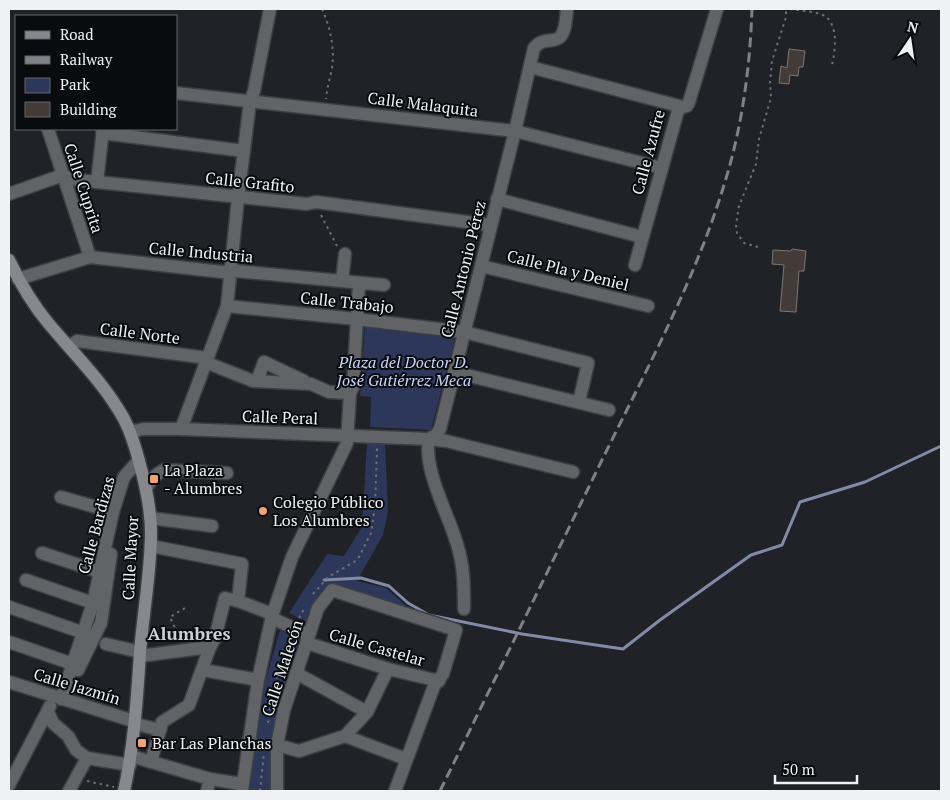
<svg xmlns="http://www.w3.org/2000/svg" width="950" height="800" viewBox="0 0 950 800" font-family="'PT Serif',serif">
  <style>
    .green { fill: #2c375a }
    .lines { fill: none; stroke-linecap: round; stroke-linejoin: round }
    .stream { stroke: #818aa7; stroke-width: 3 }
    .building { fill: #423b37; stroke: #7d7671 }
    .street-casing { stroke: #3d3f45; stroke-width: 15 }
    .secondary-casing { stroke: #3d3f45; stroke-width: 15 }
    .path { stroke: #6e7075; stroke-width: 2; stroke-dasharray: 2.5 4; stroke-linecap: butt }
    .street { stroke: #626366; stroke-width: 12 }
    .secondary { stroke: #86888d; stroke-width: 12 }
    .rail { stroke: #7f8186; stroke-width: 3; stroke-dasharray: 10 5; stroke-linecap: butt }
    .poi-dot { fill: #efa376; stroke: #0a0b0e; stroke-width: 2 }
    .labels { text-anchor: middle; stroke-width: 4; stroke-linejoin: round; paint-order: stroke }
    .street-label { font-size: 16px; fill: #eff1f5; stroke: #0a0b0e }
    .park-label { font-size: 16px; font-style: italic; fill: #c7d4fc; stroke: #0a0b0e }
    .poi-label { font-size: 16px; fill: #eff1f5; stroke: #0a0b0e; text-anchor: start }
    .neighbourhood-label { font-size: 18px; font-weight: bold; fill: #cdd0d8; stroke: #0a0b0e }
  </style>
  <rect width="100%" height="100%" fill="#202228"/>
  <g class="green">
    <path d="M365 325 455 338 431 430 370 427 371 397 360 396Z"/>
    <path d="M367 443H385L388 512 383 535 357 581 386 588 412 611 328 585 308 623 289 613 327 554 344 556 362 527Z"/>
    <path d="M280 630 304 640 286 681 274 735 270 791H248L265 682Z"/>
  </g>
  <g class="lines">
    <path class="stream" d="M324 580 361 578 389 586 408 603 429 615 522 634 623 649 660 620 751 555 782 545 800 502 865 482 941 446"/>
  </g>
  <g class="building">
    <path d="M789 49 805 51 803 67H799L798 76 790 75 789 84 779 83 781 66 787 68Z"/>
    <path d="M792 249 806 251 804 271H799L796 312 780 311 784 265 772 264 773 250 791 251Z"/>
  </g>
  <g class="lines">
    <defs>
      <g id="street">
        <path d="M530 67 683 107 687 106 689 102 717 9"/>
        <path d="M176 93 515 131 662 168"/>
        <path d="M48 129 90 257"/>
        <path d="M102 133 244 151"/>
        <path d="M97 182 103 129"/>
        <path d="M9 194 63 175 70 179 97 182 307 204 316 202 490 225"/>
        <path d="M497 199 642 237"/>
        <path d="M635 265 679 107"/>
        <path d="M481 266 648 306"/>
        <path d="M18 279 90 257 222 272 236 271 384 285"/>
        <path d="M342 281 345 254"/>
        <path d="M227 306 356 319 464 332 588 363 579 402"/>
        <path d="M70 346 77 341 200 357 207 359"/>
        <path d="M205 362 253 381 311 384 329 392 350 393"/>
        <path d="M454 372 609 410"/>
        <path d="M257 381 264 362 304 381"/>
        <path d="M181 429 227 306 238 198 250 102 254 91 270 9"/>
        <path d="M130 432 143 429H181L429 439 446 441 573 472"/>
        <path d="M146 489C151 480 154 475 164 470L227 473"/>
        <path d="M61 497 113 512"/>
        <path d="M150 518 212 526"/>
        <path d="M151 546 242 564 238 601 267 612 276 620 309 635"/>
        <path d="M42 553 100 572"/>
        <path d="M26 580 93 603"/>
        <path d="M9 607 84 633"/>
        <path d="M464 609C464 586 464 566 457 544 448 513 423 470 429 439L436 435 440 429 515 131 534 48C544 36 553 44 560 37 566 31 566 17 567 9"/>
        <path d="M9 642 73 664"/>
        <path d="M307 643 388 669 439 681"/>
        <path d="M106 644 140 652"/>
        <path d="M140 656 210 647"/>
        <path d="M78 670 101 623 111 554"/>
        <path d="M203 670 258 680"/>
        <path d="M296 673 367 712"/>
        <path d="M9 682 127 719 140 725 160 730 151 762"/>
        <path d="M61 699 93 603 113 512 124 477 139 460"/>
        <path d="M48 712 53 723 68 736 76 750 87 758 130 765"/>
        <path d="M160 730 162 722 189 705 210 647 215 638 225 598 238 601"/>
        <path d="M345 736 406 759"/>
        <path d="M277 745 299 751 345 736 367 712 388 669"/>
        <path d="M131 756 210 779 242 784"/>
        <path d="M9 785 50 706"/>
        <path d="M69 791 87 758"/>
        <path d="M207 791 210 779"/>
        <path d="M242 791 258 680 272 616 292 557 347 443 350 393 353 387 359 283"/>
        <path d="M277 791V745L284 710 318 608 332 590 456 630 443 674 434 686 395 791"/>
      </g>
      <path id="secondary" d="M9 260C20 283 33 305 49 324 75 355 104 383 124 419 132 434 136 449 140 465 146 487 151 509 151 532 151 572 143 613 140 653 137 699 134 746 124 791"/>
    </defs>
    <use href="#street" class="street-casing"/>
    <use href="#secondary" class="secondary-casing"/>
    <g class="path">
      <path d="M322 9C330 27 335 48 332 68 330 78 327 88 326 99"/>
      <path d="M790 9C800 11 816 11 825 16 839 26 835 51 832 65"/>
      <path d="M321 215 337 246"/>
      <path d="M758 247 744 243 737 233 736 225 739 206 756 164 759 139 771 98 770 82 772 61 786 17V9"/>
      <path d="M313 594 328 577 354 562 359 557 371 533 375 507 377 448"/>
      <path d="M299 618 304 609"/>
      <path d="M180 639 170 617 185 608"/>
      <path d="M268 723 273 690 290 638"/>
      <path d="M87 781 114 787"/>
      <path d="M260 791 264 752"/>
    </g>
    <use href="#street" class="street"/>
    <use href="#secondary" class="secondary"/>
    <path class="rail" d="M440 791C494 681 548 571 601 462 645 372 695 281 724 185 742 128 750 68 752 9"/>
  </g>
  <g class="poi-dot">
    <rect x="149" y="474" width="10" height="10" rx="2.5"/>
    <circle cx="263" cy="511" r="5"/>
    <rect x="137" y="738" width="10" height="10" rx="2.5"/>
  </g>
  <g class="labels">
    <g class="street-label">
      <text transform="translate(423 104) rotate(7)" y="6">Calle Malaquita</text>
      <text transform="translate(648 152) rotate(-75)" y="6">Calle Azufre</text>
      <text transform="translate(250 182) rotate(6)" y="6">Calle Grafito</text>
      <text transform="translate(84 188) rotate(72)" y="6">Calle Cuprita</text>
      <text transform="translate(201 252) rotate(5)" y="6">Calle Industria</text>
      <text transform="translate(463 269) rotate(-76)" y="6">Calle Antonio Pérez</text>
      <text transform="translate(568 270) rotate(14)" y="6">Calle Pla y Deniel</text>
      <text transform="translate(347 302) rotate(6)" y="6">Calle Trabajo</text>
      <text transform="translate(140 333) rotate(7)" y="6">Calle Norte</text>
      <text transform="translate(280 417) rotate(2)" y="6">Calle Peral</text>
      <text transform="translate(96 525) rotate(-75)" y="6">Calle Bardizas</text>
      <text transform="translate(130 558) rotate(-87)" y="6">Calle Mayor</text>
      <text transform="translate(377 647) rotate(16)" y="6">Calle Castelar</text>
      <text transform="translate(282 668) rotate(-72)" y="6">Calle Malecón</text>
      <text transform="translate(77 686) rotate(17)" y="6">Calle Jazmín</text>
    </g>
    <g class="park-label">
      <text x="404" y="368">Plaza del Doctor D.<tspan x="404" dy="18">José Gutiérrez Meca</tspan></text>
    </g>
    <g class="poi-label">
      <text x="164" y="476">La Plaza<tspan x="164" dy="18">- Alumbres</tspan></text>
      <text x="273" y="508">Colegio Público<tspan x="273" dy="18">Los Alumbres</tspan></text>
      <text x="152" y="749">Bar Las Planchas</text>
    </g>
    <g class="neighbourhood-label">
      <text x="189" y="640">Alumbres</text>
    </g>
  </g>
  <rect width="950" height="800" fill="none" stroke="#eff1f5" stroke-width="20"/>
  <rect x="15" y="15" width="162" height="115" fill="#0a0b0e" stroke="#66676a"/>
  <rect x="25" y="31" width="25" height="8" fill="#86888d" stroke="#66676a"/>
  <text x="60" y="40" font-size="15" fill="#eff1f5">Road</text>
  <rect x="25" y="56" width="25" height="8" fill="#7f8186" stroke="#66676a"/>
  <text x="60" y="65" font-size="15" fill="#eff1f5">Railway</text>
  <rect x="25" y="78" width="25" height="15" fill="#2c375a" stroke="#66676a"/>
  <text x="60" y="90" font-size="15" fill="#eff1f5">Park</text>
  <rect x="25" y="102" width="25" height="15" fill="#423b37" stroke="#66676a"/>
  <text x="60" y="115" font-size="15" fill="#eff1f5">Building</text>
  <g transform="translate(910 40) rotate(13)" stroke="#0a0b0e" stroke-width="4" paint-order="stroke">
  <path d="M0-4L9 19L0 12L-9 19Z" fill="#eff1f5"/>
  <text y="-8" font-size="14" font-weight="bold" text-anchor="middle" fill="#eff1f5">N</text>
  </g>
  <path d="M775 775v8h82v-8" fill="none" stroke="#eff1f5" stroke-width="2.5"/>
  <text x="782" y="775" font-size="15" fill="#eff1f5" stroke="#0a0b0e" stroke-width="4" paint-order="stroke">50 m</text>
</svg>
